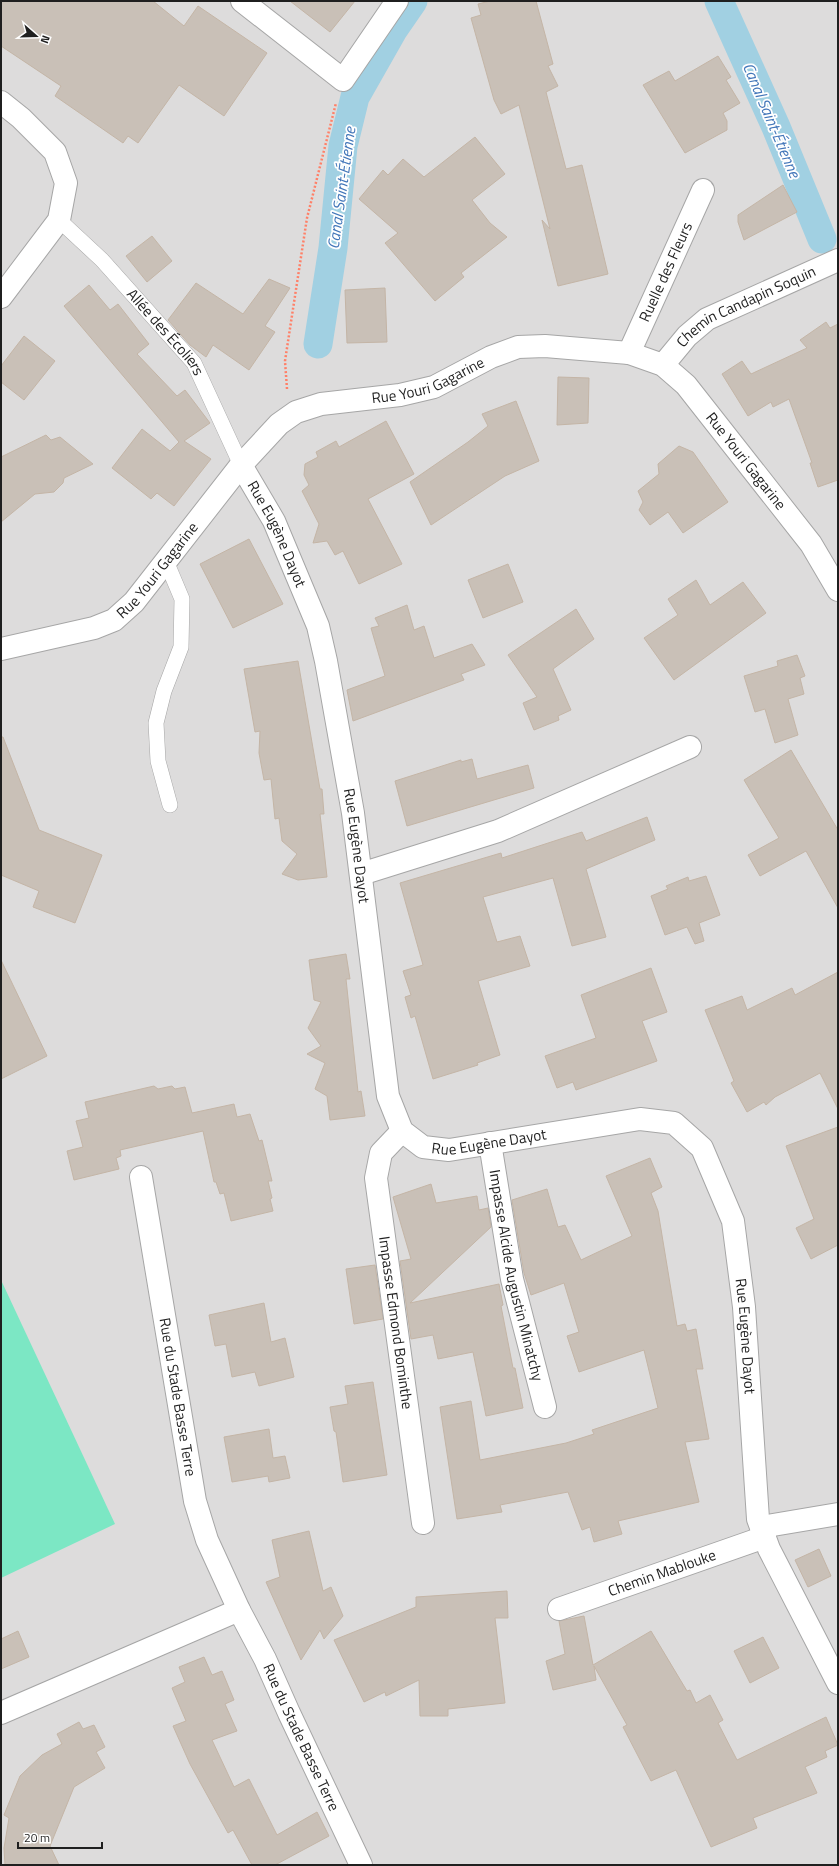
<svg xmlns="http://www.w3.org/2000/svg" width="839" height="1866" viewBox="0 0 839 1866" font-family="'Titillium Web',sans-serif">
  <style>
    .residential { fill: #dddcdc }
    .pitch { fill: #7ce7c4 }
    .lines { fill: none; stroke-linecap: round; stroke-linejoin: round }
    .canal { stroke: #a1d0e2; stroke-width: 29 }
    .building { fill: #c9c0b7; stroke: #c4b5a6 }
    .service-casing { stroke: #a6a6a6; stroke-width: 16 }
    .minor-casing { stroke: #a6a6a6; stroke-width: 24 }
    .tertiary-casing { stroke: #a6a6a6; stroke-width: 24 }
    .path { stroke: #ff8068; stroke-width: 2.5; stroke-dasharray: 2 2; stroke-linecap: butt }
    .service { stroke: #fff; stroke-width: 15 }
    .minor { stroke: #fff; stroke-width: 22 }
    .tertiary { stroke: #fff; stroke-width: 22 }
    .labels { text-anchor: middle; stroke-width: 3.5; stroke-linejoin: round; paint-order: stroke }
    .street-label { font-size: 15px; fill: #1f1f1f; stroke: #fff }
    .water-label { font-size: 16px; font-style: italic; fill: #4276b9; stroke: #fff }
  </style>
  <rect width="100%" height="100%" fill="#f1eee5"/>
  <rect class="residential" x="1" y="1" width="837" height="1864"/>
  <path class="pitch" d="M1 1280 115 1524 1 1578Z"/>
  <g class="lines">
    <g class="canal">
      <path d="M719 1 776 127 822 239"/>
      <path d="M318 344 333 248 343 146 355 97 393 30 413 1"/>
    </g>
  </g>
  <g class="building">
    <path d="M1 1H153L184 26 198 6 267 53 224 116 179 85 138 143 128 136 123 143 55 96 61 86 1 46Z"/>
    <path d="M290 1H355L330 32Z"/>
    <path d="M490 1H536L553 64 548 66 558 86 546 92 566 169 582 165 608 274 558 286 542 220 550 229 519 105 501 114 494 100 471 18 481 15 478 4Z"/>
    <path d="M718 56 731 77 726 80 740 103 723 113 727 121V130L685 153 643 85 669 71 675 81Z"/>
    <path d="M475 137 505 174 472 200 490 223 507 237 461 273 464 277 435 301 385 243 398 233 359 199 383 170 388 175 403 159 424 177Z"/>
    <path d="M783 185 797 212 744 240 738 222V215Z"/>
    <path d="M152 236 172 261 147 282 126 256Z"/>
    <path d="M269 279 290 288 265 326 275 332 249 370 213 345 206 357 190 345 168 320 196 283 243 314Z"/>
    <path d="M89 285 110 310 118 304 149 344 137 354 177 396 185 390 210 423 184 441 211 459 174 506 157 493 151 499 112 468 142 429 170 451 179 442 64 306Z"/>
    <path d="M385 288 387 342 347 343 345 290Z"/>
    <path d="M826 322 830 328 838 324V480L818 487 810 463H812L789 399 773 407 771 402 748 416 722 374 742 361 751 374 807 348 800 340Z"/>
    <path d="M24 336 55 361 24 400 1 382V366Z"/>
    <path d="M558 377 589 378 588 423 557 425Z"/>
    <path d="M516 401 539 461 505 476 431 525 410 482 468 442 488 426 482 414Z"/>
    <path d="M386 421 414 474 368 499 402 564 359 584 343 551 335 555 327 541 313 543 319 524 302 491 309 485 304 475 305 464 318 457 316 452 336 441 339 447Z"/>
    <path d="M46 435 51 440 60 437 93 464 64 478 63 483 54 492 35 494 1 522V457Z"/>
    <path d="M679 446 693 452 728 502 683 533 668 512 650 525 639 510 643 502 638 491 659 474 658 464Z"/>
    <path d="M249 539 283 604 233 628 200 564Z"/>
    <path d="M508 564 523 602 483 618 468 580Z"/>
    <path d="M696 580 710 605 743 582 766 613 674 680 644 638 678 615 668 599Z"/>
    <path d="M407 605 414 630 424 626 434 658 472 644 485 665 461 674 464 680 353 721 347 690 385 676 371 628 379 626 375 618Z"/>
    <path d="M576 609 594 639 553 669 571 710 558 716 559 720 534 730 523 703 537 697 508 655Z"/>
    <path d="M797 655 805 676 800 678 804 694 788 699 798 735 775 743 765 709 755 712 744 676 778 666 777 661Z"/>
    <path d="M298 661 320 789H322L324 814H320L327 877 298 880 282 874 297 854 282 841 279 818 275 819 271 779 264 780 259 753 260 731 255 732 244 669Z"/>
    <path d="M1 737H3L39 830 102 855 75 923 33 907 39 891 1 875Z"/>
    <path d="M791 750 838 830V908L806 851 760 876 748 855 779 838 744 780Z"/>
    <path d="M472 759 477 779 528 765 534 788 407 826 395 781 461 760V762Z"/>
    <path d="M647 817 655 840 586 869 606 937 572 946 553 878 483 897 497 942 520 936 530 966 478 981 500 1055 477 1063 478 1065 433 1079 415 1016 411 1018 405 997 411 995 403 971 423 965 400 883 501 853 502 858 582 832 586 841Z"/>
    <path d="M706 876 720 915 699 923 704 941 695 944 687 927 665 935 651 896 668 889 666 886 688 877 689 881Z"/>
    <path d="M346 954 350 979H346L358 1092 361 1091 365 1116 330 1120 327 1096 315 1089 325 1063 307 1054 321 1046 308 1028 321 1002 314 1000 309 960Z"/>
    <path d="M1 960 47 1056 1 1079Z"/>
    <path d="M651 968 667 1012 642 1021 657 1061 576 1090 573 1082 557 1088 545 1056 596 1038 581 995Z"/>
    <path d="M838 972V1109L820 1073 775 1097 766 1105 764 1102 747 1112 731 1083 734 1081 705 1010 742 996 747 1010 792 988 795 995Z"/>
    <path d="M154 1086 158 1089 172 1086 175 1089 185 1087 192 1113 234 1104 237 1117 250 1114 259 1141 262 1140 272 1181H268L272 1198 270 1199 273 1211 231 1221 224 1193 220 1194 216 1182H214L203 1131 120 1150 121 1156 116 1158 119 1169 74 1180 67 1151 83 1147 76 1121 89 1118 85 1102Z"/>
    <path d="M838 1127V1245L811 1259 796 1228 814 1219 786 1146Z"/>
    <path d="M650 1158 662 1187 651 1193 658 1211 677 1326 685 1324 687 1331 696 1329 703 1369H696L709 1439 685 1442 699 1502 618 1521 622 1534 594 1542 590 1527 582 1530 568 1492 500 1505 502 1512 457 1519 440 1407 471 1401 480 1460 566 1443 594 1434 592 1430 658 1408 644 1350 579 1372 567 1336 579 1332 564 1283 531 1295 524 1273 512 1200 547 1189 558 1227 565 1225 581 1260 632 1236 606 1176Z"/>
    <path d="M431 1184 436 1203 477 1196 479 1210 488 1208 491 1227 410 1303 499 1284 503 1305 501 1306 513 1368H515L523 1408 486 1416 473 1352 438 1359 433 1335 411 1339 400 1261 411 1259 393 1197Z"/>
    <path d="M375 1265 383 1319 354 1324 346 1269Z"/>
    <path d="M264 1303 271 1342 285 1338 294 1377 259 1386 255 1372 232 1377 226 1344 215 1346 209 1315Z"/>
    <path d="M373 1382 387 1475 343 1482 336 1432 334 1431 330 1407 348 1404 345 1386Z"/>
    <path d="M269 1429 273 1458 285 1456 290 1478 269 1482 268 1476 232 1482 224 1437Z"/>
    <path d="M309 1531 323 1591 331 1587 343 1616 324 1639 320 1630 301 1660 266 1582 280 1577 272 1540Z"/>
    <path d="M819 1549 831 1576 808 1587 795 1560Z"/>
    <path d="M507 1591 508 1618H495L505 1703 448 1709V1716H420L419 1680 386 1696 385 1692 364 1702 334 1640 416 1607V1597Z"/>
    <path d="M584 1616 593 1665 651 1631 687 1691 690 1690 696 1703 710 1695 723 1720 718 1723 737 1760 826 1717 838 1745 825 1751 827 1757 805 1767 817 1793 753 1818 757 1828 711 1847 676 1770 651 1781 623 1727 627 1725 594 1666 596 1680 553 1690 546 1661 565 1654 559 1621Z"/>
    <path d="M18 1631 29 1657 1 1669V1639Z"/>
    <path d="M763 1637 779 1668 750 1683 734 1651Z"/>
    <path d="M204 1657 212 1675 222 1671 234 1700 225 1704 237 1731 212 1740 234 1787 249 1779 277 1835 317 1812 329 1836 275 1865H252L233 1830 228 1833 190 1764 173 1726 186 1721 172 1688 185 1682 179 1667Z"/>
    <path d="M79 1722 83 1729 94 1725 105 1747 96 1752 105 1768 74 1787 50 1846 59 1865H5L4 1848 9 1818 4 1815 20 1776 42 1755 62 1744 57 1734Z"/>
  </g>
  <g class="lines">
    <defs>
      <g id="service">
        <path id="s1" d="M59 220 102 260 194 363 241 465"/>
        <path d="M166 561 182 599 181 647 164 691 156 723 158 761 170 805"/>
      </g>
      <g id="minor">
        <path d="M242 1 343 80 397 1"/>
        <path d="M1 102 21 118 55 152 66 183 59 220 1 297"/>
        <path id="s2" d="M629 353 703 190"/>
        <path id="s3" d="M241 465 274 521 318 626 326 661 353 813 388 1096 402 1131 423 1147 449 1150 640 1119 674 1123 702 1148 733 1221 744 1307 758 1519 769 1549 838 1683"/>
        <path d="M361 874 498 831 690 747"/>
        <path id="s4" d="M402 1131 381 1153 376 1178 423 1523"/>
        <path id="s5" d="M490 1143 512 1279 545 1407"/>
        <path id="s6" d="M141 1177 195 1501 207 1540 239 1610 265 1659 289 1713 361 1865"/>
        <path d="M761 1527 838 1514"/>
        <path id="s7" d="M559 1609 765 1537"/>
        <path d="M1 1713 239 1610"/>
      </g>
      <g id="tertiary">
        <path id="s8" d="M663 365 687 336 707 319 838 260"/>
        <path id="s9" d="M1 649 94 628 114 620 134 602 241 465 279 424 296 412 321 404 400 395 434 387 491 357 518 347 545 346 629 353 663 365 686 385 811 544 838 590"/>
      </g>
    </defs>
    <use href="#service" class="service-casing"/>
    <use href="#minor" class="minor-casing"/>
    <use href="#tertiary" class="tertiary-casing"/>
    <path class="path" d="M287 389 285 361 307 218 336 103"/>
    <use href="#service" class="service"/>
    <use href="#minor" class="minor"/>
    <use href="#tertiary" class="tertiary"/>
  </g>
  <g class="labels">
    <g class="street-label">
      <text dy="5" stroke="none"><textPath href="#s2" startOffset="89">Ruelle des Fleurs</textPath></text>
      <text dy="5" stroke="none"><textPath href="#s8" startOffset="104">Chemin Candapin Soquin</textPath></text>
      <text dy="5" stroke="none"><textPath href="#s1" startOffset="155">Allée des Écoliers</textPath></text>
      <text dy="5" stroke="none"><textPath href="#s9" startOffset="531">Rue Youri Gagarine</textPath></text>
      <text dy="5" stroke="none"><textPath href="#s9" startOffset="903">Rue Youri Gagarine</textPath></text>
      <text dy="5" stroke="none"><textPath href="#s3" startOffset="78">Rue Eugène Dayot</textPath></text>
      <text dy="5" stroke="none"><textPath href="#s9" startOffset="183">Rue Youri Gagarine</textPath></text>
      <text dy="5" stroke="none"><textPath href="#s3" startOffset="402">Rue Eugène Dayot</textPath></text>
      <text dy="5" stroke="none"><textPath href="#s3" startOffset="785">Rue Eugène Dayot</textPath></text>
      <text dy="5" stroke="none"><textPath href="#s5" startOffset="135">Impasse Alcide Augustin Minatchy</textPath></text>
      <text dy="5" stroke="none"><textPath href="#s4" startOffset="202">Impasse Edmond Bominthe</textPath></text>
      <text dy="5" stroke="none"><textPath href="#s3" startOffset="1205">Rue Eugène Dayot</textPath></text>
      <text dy="5" stroke="none"><textPath href="#s6" startOffset="223">Rue du Stade Basse Terre</textPath></text>
      <text dy="5" stroke="none"><textPath href="#s7" startOffset="109">Chemin Mablouke</textPath></text>
      <text dy="5" stroke="none"><textPath href="#s6" startOffset="588">Rue du Stade Basse Terre</textPath></text>
    </g>
    <g class="water-label">
      <text transform="translate(772 120) rotate(67)" y="6">Canal Saint-Étienne</text>
      <text transform="translate(341 188) rotate(-82)" y="6">Canal Saint-Étienne</text>
    </g>
  </g>
  <rect width="839" height="1866" fill="none" stroke="#1f1f1f" stroke-width="4"/>
  <g transform="translate(36 36) rotate(110)" stroke="#ffffff" stroke-width="3" paint-order="stroke">
  <path d="M0-3L7 15L0 10L-7 15Z" fill="#1f1f1f"/>
  <text y="-6" font-size="11" font-weight="bold" text-anchor="middle" fill="#1f1f1f">N</text>
  </g>
  <path d="M18 1842v6h84v-6" fill="none" stroke="#1f1f1f" stroke-width="2"/>
  <text x="24" y="1842" font-size="12" fill="#1f1f1f" stroke="#ffffff" stroke-width="3" paint-order="stroke">20 m</text>
</svg>
